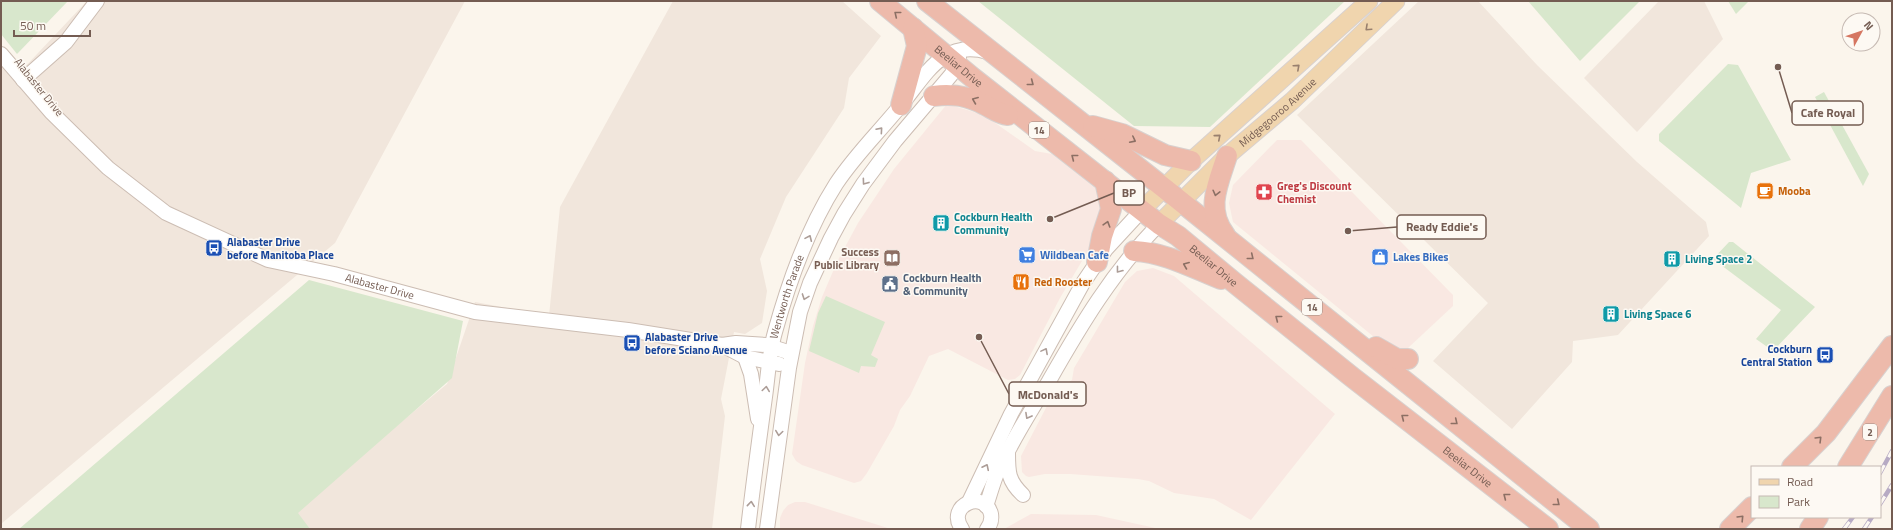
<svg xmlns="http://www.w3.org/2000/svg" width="1893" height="530" viewBox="0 0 1893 530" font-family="'Titillium Web',sans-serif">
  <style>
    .residential { fill: #f1e6dc }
    .commercial { fill: #f9e8e2 }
    .green { fill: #d8e7cc }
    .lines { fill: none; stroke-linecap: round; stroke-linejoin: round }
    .minor-casing { stroke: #ccbdb3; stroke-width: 16 }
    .major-casing { stroke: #d8d1cf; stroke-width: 19 }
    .highway-casing { stroke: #d8d1cf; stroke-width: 22 }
    .minor { stroke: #fff; stroke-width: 14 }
    .major { stroke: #f0d5ae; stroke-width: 17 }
    .highway { stroke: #edbaab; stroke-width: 20 }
    .rail-casing { stroke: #b7abc4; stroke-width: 4.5 }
    .rail { stroke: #fdf9f3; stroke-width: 3; stroke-dasharray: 9; stroke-linecap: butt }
    .oneway { stroke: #8c6f64 }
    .oneway2 { stroke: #99806e }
    .oneway3 { stroke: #ac9d97 }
    .labels { text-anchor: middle; stroke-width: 3; stroke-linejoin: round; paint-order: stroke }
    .shield { fill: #fdf9f3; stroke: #9d8b82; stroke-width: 1 }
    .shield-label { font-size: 10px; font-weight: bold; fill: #745c52 }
    .street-label { font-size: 11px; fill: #745c52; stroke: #fdf9f3 }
    .health-label { font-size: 11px; font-weight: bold; fill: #be3a42; stroke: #fdf9f3; text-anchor: start }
    .food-label { font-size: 11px; font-weight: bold; fill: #c56008; stroke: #fdf9f3; text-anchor: start }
    .culture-label { font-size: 11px; font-weight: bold; fill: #0d838f; stroke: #fdf9f3; text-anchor: start }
    .transit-label { font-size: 11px; font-weight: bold; fill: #164399; stroke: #fdf9f3; text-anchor: start }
    .education-label { font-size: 11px; font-weight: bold; fill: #785e54; stroke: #fdf9f3; text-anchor: end }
    .shop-label { font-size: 11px; font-weight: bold; fill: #366cbe; stroke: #fdf9f3; text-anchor: start }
    .service-label { font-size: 11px; font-weight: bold; fill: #4e5e75; stroke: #fdf9f3; text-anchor: start }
    .leader { fill: none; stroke: #745c52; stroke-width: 1.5 }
    .callout-dot { fill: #745c52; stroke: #fdf9f3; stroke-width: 1.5 }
    .callout { fill: #fdf9f3; stroke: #745c52; stroke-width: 1.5 }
    .callout-label { font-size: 12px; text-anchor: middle; font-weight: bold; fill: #745c52 }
  </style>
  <rect width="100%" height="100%" fill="#fbf5ec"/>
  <g class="residential">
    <path d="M87 1H465L335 243 1 524V45L22 70Z"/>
    <path d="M673 1H842L881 36 849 78 844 108 786 197 760 259 767 291 762 323 745 334 734 332 721 399 725 416 712 529H308L294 511 447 384 475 302 549 316 560 207Z"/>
    <path d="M1419 1H1478L1537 65 1637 162 1706 222 1709 236 1618 335 1573 341 1572 362 1512 429 1433 361 1488 303 1297 115Z"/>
    <path d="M1659 1H1704L1723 39 1637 132 1584 78Z"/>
  </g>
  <g class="commercial">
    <path d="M947 104 984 115 1035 151 1052 154 1099 191 1105 199 1098 234 1060 298 1020 375 1015 379 1008 380 948 349 929 356 910 396 900 410 894 426 867 473 861 481 854 483 802 465 796 461 792 454 805 363 813 326 822 297 837 262 858 223 894 169Z"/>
    <path d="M1277 140H1301L1453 295V306L1408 348 1390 350 1233 222 1229 203 1233 185Z"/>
    <path d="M1153 268 1174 276 1335 414 1251 520 1214 499 1174 493 1149 481 1138 479 1070 474H1045L1029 477 1026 476 1022 472 1021 456 1049 402 1060 398 1067 383 1072 380 1074 368 1080 358 1125 282 1137 271Z"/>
    <path d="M795 502H805L891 529H780V518L783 511 788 505Z"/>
    <path d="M1031 514 1096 515 1160 529H1004Z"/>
  </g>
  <g class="green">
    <path d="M1 1H68L17 54 1 34Z"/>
    <path d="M978 1H1345L1210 127 1134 126Z"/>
    <path d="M1528 1H1640L1580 61Z"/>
    <path d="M1728 1H1749L1736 14Z"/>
    <path d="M1728 64 1738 65 1791 160 1751 173 1741 208 1659 141V134Z"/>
    <path d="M1824 92 1869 174 1863 186 1815 97Z"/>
    <path d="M1729 242H1733L1815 307 1773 351 1756 339 1781 310 1713 259Z"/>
    <path d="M309 280 463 321 452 378 298 513 310 529H19Z"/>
    <path d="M826 296 885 322 871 355 878 359 875 367 861 366 859 373 809 351 818 313Z"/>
  </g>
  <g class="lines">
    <defs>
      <g id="minor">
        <path id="s1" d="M1 54 51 112 108 168 166 213 268 260 334 274 475 312 628 330 722 345 736 343 766 345 791 353"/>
        <path d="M23 80 66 42 97 1"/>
        <path d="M722 345 745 357 779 364"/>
        <path d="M745 357 751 374 758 419"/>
        <path d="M1008 453C1008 472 1008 481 1023 495"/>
        <path d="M969 502 1011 414 1083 283 1106 249 1142 210"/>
        <path d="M986 506C990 495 993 482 998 471 1012 440 1031 411 1049 381 1082 323 1112 273 1159 224"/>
        <path id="s2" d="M748 529C753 485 759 441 765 397 768 376 769 353 775 332 789 281 808 228 836 184 855 155 880 131 901 105 926 75 942 39 988 52"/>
        <path d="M767 529 789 368 800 312 810 283 831 238 844 214 863 184 895 141 951 75 957 65 959 57"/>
        <path d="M962 529C945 505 985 489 991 514 992 520 991 524 987 529"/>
      </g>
      <g id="major">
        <path d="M1142 210 1191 161 1369 1"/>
        <path id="s3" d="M1159 224 1227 156 1292 101 1396 1"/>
      </g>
      <g id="highway">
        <path id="s4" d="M880 1 973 78 1159 224 1178 236 1236 284 1352 377 1548 529"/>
        <path d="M927 1 1164 188 1589 529"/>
        <path d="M934 96C953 93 968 96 985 105 993 109 999 114 1008 115"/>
        <path d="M901 105 917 46 913 28"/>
        <path d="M1093 126 1122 134 1165 155 1191 161"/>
        <path d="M1225 235C1205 209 1218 184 1227 156"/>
        <path d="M1134 251C1164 252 1193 268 1221 279"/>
        <path d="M1097 262 1102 236 1111 209 1105 181"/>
        <path d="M1376 347 1397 359H1408"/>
        <path d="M1792 467 1826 433 1892 346"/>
        <path d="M1848 467 1892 396"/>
        <path d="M1730 529 1752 507"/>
        <path d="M1810 529 1818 517"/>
      </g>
    </defs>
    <use href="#minor" class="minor-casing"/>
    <use href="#major" class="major-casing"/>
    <use href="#highway" class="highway-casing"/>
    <use href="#minor" class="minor"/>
    <use href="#major" class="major"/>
    <use href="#highway" class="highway"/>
    <defs>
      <g id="rail">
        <path d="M1880 473 1892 451"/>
        <path d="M1880 504 1892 485"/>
        <path d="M1844 529 1853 517"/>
        <path d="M1864 529 1872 517"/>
      </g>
    </defs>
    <use href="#rail" class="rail-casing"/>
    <use href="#rail" class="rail"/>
  </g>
  <defs><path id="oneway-chevron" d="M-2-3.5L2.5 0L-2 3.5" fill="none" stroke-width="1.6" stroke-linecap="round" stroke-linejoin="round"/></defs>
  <g class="oneway">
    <use href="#oneway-chevron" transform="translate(897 14) rotate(-141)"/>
    <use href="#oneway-chevron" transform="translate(1031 83) rotate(38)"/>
    <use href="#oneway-chevron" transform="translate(975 100) rotate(-158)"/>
    <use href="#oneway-chevron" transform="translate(1133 140) rotate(27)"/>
    <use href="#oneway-chevron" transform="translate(1074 157) rotate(-142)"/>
    <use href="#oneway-chevron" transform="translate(1216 193) rotate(104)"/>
    <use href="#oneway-chevron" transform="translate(1107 224) rotate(-73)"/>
    <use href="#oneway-chevron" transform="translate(1251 257) rotate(39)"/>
    <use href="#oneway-chevron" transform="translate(1186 265) rotate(-158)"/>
    <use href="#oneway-chevron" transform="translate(1278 318) rotate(-142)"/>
    <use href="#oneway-chevron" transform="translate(1404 417) rotate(-142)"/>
    <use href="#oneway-chevron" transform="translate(1455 422) rotate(39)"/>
    <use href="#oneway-chevron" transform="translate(1819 439) rotate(-45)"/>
    <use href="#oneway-chevron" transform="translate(1506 496) rotate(-142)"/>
    <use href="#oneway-chevron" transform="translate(1557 503) rotate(39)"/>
    <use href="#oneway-chevron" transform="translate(1741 518) rotate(-46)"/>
  </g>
  <g class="oneway2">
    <use href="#oneway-chevron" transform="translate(1368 28) rotate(137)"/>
    <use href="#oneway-chevron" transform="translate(1297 67) rotate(-42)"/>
    <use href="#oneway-chevron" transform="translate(1218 137) rotate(-41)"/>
  </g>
  <g class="oneway3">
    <use href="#oneway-chevron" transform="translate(880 130) rotate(-49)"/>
    <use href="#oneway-chevron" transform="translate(865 182) rotate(126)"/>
    <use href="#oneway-chevron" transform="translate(809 238) rotate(-66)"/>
    <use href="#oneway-chevron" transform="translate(1119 270) rotate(128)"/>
    <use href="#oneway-chevron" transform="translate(805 297) rotate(110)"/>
    <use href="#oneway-chevron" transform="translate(1045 351) rotate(-62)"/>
    <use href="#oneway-chevron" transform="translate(766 389) rotate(-82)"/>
    <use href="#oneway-chevron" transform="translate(1028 416) rotate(119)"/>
    <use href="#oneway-chevron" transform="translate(779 433) rotate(98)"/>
    <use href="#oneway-chevron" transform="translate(986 467) rotate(-64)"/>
    <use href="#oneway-chevron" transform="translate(751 504) rotate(-84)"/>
  </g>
  <defs>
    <symbol id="cafe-square" viewBox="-11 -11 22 22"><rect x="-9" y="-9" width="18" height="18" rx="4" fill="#e8710a" stroke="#fdf9f3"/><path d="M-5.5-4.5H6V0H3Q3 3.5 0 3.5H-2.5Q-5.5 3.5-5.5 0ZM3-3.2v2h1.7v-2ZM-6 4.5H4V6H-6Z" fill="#fff"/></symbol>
    <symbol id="pharmacy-square" viewBox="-11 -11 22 22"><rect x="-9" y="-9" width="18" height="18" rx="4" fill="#e0444e" stroke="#fdf9f3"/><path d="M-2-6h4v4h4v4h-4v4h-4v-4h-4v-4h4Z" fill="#fff"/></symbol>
    <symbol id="building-square" viewBox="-11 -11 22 22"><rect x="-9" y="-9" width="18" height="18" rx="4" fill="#0f9aa8" stroke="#fdf9f3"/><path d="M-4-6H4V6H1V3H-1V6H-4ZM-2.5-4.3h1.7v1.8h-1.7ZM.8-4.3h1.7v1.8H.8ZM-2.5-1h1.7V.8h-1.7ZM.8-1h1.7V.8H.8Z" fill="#fff"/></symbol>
    <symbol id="bus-square" viewBox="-11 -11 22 22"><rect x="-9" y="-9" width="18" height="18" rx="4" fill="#1a4fb4" stroke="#fdf9f3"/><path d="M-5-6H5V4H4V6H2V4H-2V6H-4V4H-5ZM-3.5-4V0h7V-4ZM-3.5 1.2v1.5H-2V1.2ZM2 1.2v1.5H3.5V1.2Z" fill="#fff"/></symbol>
    <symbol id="supermarket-square" viewBox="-11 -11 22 22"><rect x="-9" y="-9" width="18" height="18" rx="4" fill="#3f7fe0" stroke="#fdf9f3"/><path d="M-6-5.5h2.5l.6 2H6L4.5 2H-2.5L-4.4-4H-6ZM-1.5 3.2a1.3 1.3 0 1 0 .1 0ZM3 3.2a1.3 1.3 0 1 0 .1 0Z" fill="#fff"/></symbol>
    <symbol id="shop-square" viewBox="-11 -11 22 22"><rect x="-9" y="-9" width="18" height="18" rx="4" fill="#3f7fe0" stroke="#fdf9f3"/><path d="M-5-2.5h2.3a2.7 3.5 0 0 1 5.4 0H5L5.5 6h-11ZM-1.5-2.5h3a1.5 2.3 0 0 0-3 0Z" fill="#fff"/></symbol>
    <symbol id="library-square" viewBox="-11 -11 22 22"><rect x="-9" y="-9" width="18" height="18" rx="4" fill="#8d6e63" stroke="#fdf9f3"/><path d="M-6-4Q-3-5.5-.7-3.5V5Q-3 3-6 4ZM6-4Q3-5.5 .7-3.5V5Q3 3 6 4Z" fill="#fff"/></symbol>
    <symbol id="restaurant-square" viewBox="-11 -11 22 22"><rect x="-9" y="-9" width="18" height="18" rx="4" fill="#e8710a" stroke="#fdf9f3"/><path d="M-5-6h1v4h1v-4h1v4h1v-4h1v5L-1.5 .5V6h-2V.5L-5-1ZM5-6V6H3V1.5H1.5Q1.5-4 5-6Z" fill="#fff"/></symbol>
    <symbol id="civic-square" viewBox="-11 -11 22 22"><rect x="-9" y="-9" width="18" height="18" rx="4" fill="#5c6f8a" stroke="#fdf9f3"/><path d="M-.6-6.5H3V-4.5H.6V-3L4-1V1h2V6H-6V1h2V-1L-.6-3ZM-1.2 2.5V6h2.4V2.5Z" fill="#fff"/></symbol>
  </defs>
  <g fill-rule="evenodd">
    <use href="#cafe-square" x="1755" y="181" width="20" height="20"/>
    <use href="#pharmacy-square" x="1254" y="182" width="20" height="20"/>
    <use href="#building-square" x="931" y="213" width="20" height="20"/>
    <use href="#bus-square" x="204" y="238" width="20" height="20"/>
    <use href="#supermarket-square" x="1017" y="245" width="20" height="20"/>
    <use href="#shop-square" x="1370" y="247" width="20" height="20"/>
    <use href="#library-square" x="882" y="248" width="20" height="20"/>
    <use href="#building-square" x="1662" y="249" width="20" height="20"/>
    <use href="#restaurant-square" x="1011" y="272" width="20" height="20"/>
    <use href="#civic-square" x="880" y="274" width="20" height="20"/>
    <use href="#building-square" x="1601" y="304" width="20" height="20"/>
    <use href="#bus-square" x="622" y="333" width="20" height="20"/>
    <use href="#bus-square" x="1815" y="345" width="20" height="20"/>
  </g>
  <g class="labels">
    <g class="shield">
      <rect x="1029" y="122" width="20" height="16" rx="3"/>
      <rect x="1302" y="299" width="20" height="16" rx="3"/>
      <rect x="1863" y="424" width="14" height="16" rx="3"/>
    </g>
    <g class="shield-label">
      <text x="1039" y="134">14</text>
      <text x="1312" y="311">14</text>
      <text x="1870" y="436">2</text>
    </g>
    <g class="street-label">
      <text dy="4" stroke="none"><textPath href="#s4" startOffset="102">Beeliar Drive</textPath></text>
      <text transform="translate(39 87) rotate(51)" y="4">Alabaster Drive</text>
      <text dy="4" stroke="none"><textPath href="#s3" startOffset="163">Midgegooroo Avenue</textPath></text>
      <text dy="4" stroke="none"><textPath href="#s4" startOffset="426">Beeliar Drive</textPath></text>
      <text dy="4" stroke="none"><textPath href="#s1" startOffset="457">Alabaster Drive</textPath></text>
      <text dy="4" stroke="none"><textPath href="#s2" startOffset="236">Wentworth Parade</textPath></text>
      <text dy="4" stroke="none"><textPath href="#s4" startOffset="750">Beeliar Drive</textPath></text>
    </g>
    <g class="health-label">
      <text x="1277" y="190">Greg's Discount<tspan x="1277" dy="13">Chemist</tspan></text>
    </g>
    <g class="food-label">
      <text x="1778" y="195">Mooba</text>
      <text x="1034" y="286">Red Rooster</text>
    </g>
    <g class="culture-label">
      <text x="954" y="221">Cockburn Health<tspan x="954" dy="13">Community</tspan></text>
      <text x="1685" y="263">Living Space 2</text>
      <text x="1624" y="318">Living Space 6</text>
    </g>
    <g class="transit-label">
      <text x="227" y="246">Alabaster Drive<tspan x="227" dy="13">before Manitoba Place</tspan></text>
      <text x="645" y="341">Alabaster Drive<tspan x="645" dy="13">before Sciano Avenue</tspan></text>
      <text x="1812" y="353" text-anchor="end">Cockburn<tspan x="1812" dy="13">Central Station</tspan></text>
    </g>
    <g class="education-label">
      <text x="879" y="256">Success<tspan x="879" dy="13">Public Library</tspan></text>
    </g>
    <g class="shop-label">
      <text x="1040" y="259">Wildbean Cafe</text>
      <text x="1393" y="261">Lakes Bikes</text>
    </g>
    <g class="service-label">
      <text x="903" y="282">Cockburn Health<tspan x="903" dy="13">&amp; Community</tspan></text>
    </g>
  </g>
  <path class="leader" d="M1778 67L1792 113M1050 219L1114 193M1348 231L1397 227M979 337L1009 394"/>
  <g class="callout-dot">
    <circle cx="1778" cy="67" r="4"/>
    <circle cx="1050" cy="219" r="4"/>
    <circle cx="1348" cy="231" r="4"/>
    <circle cx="979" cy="337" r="4"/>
  </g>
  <g class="callout">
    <rect x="1792" y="101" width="71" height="24" rx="4"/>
    <rect x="1114" y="181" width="30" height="24" rx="4"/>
    <rect x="1397" y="215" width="89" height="24" rx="4"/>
    <rect x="1009" y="382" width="77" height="24" rx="4"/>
  </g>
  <g class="callout-label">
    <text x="1828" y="117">Cafe Royal</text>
    <text x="1129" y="197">BP</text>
    <text x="1442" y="231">Ready Eddie's</text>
    <text x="1048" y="399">McDonald's</text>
  </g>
  <rect width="1893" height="530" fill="none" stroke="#745c52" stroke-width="4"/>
  <rect x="1751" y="466" width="130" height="52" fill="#fdf9f3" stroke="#c6bab3"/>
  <rect x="1759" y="479" width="20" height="6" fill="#f0d5ae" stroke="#c6bab3"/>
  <text x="1787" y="486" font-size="12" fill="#745c52">Road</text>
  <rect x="1759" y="496" width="20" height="12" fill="#d8e7cc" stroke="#c6bab3"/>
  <text x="1787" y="506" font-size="12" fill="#745c52">Park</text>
  <g transform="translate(1861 32) rotate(50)"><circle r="19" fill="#fdf9f3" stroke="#c6bab3"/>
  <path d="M0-3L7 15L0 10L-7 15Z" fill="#d57661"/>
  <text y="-6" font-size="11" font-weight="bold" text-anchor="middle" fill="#745c52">N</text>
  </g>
  <path d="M14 30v6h76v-6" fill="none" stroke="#745c52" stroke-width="2"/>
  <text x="20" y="30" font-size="12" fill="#745c52" stroke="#fdf9f3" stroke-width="3" paint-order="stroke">50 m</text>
</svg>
